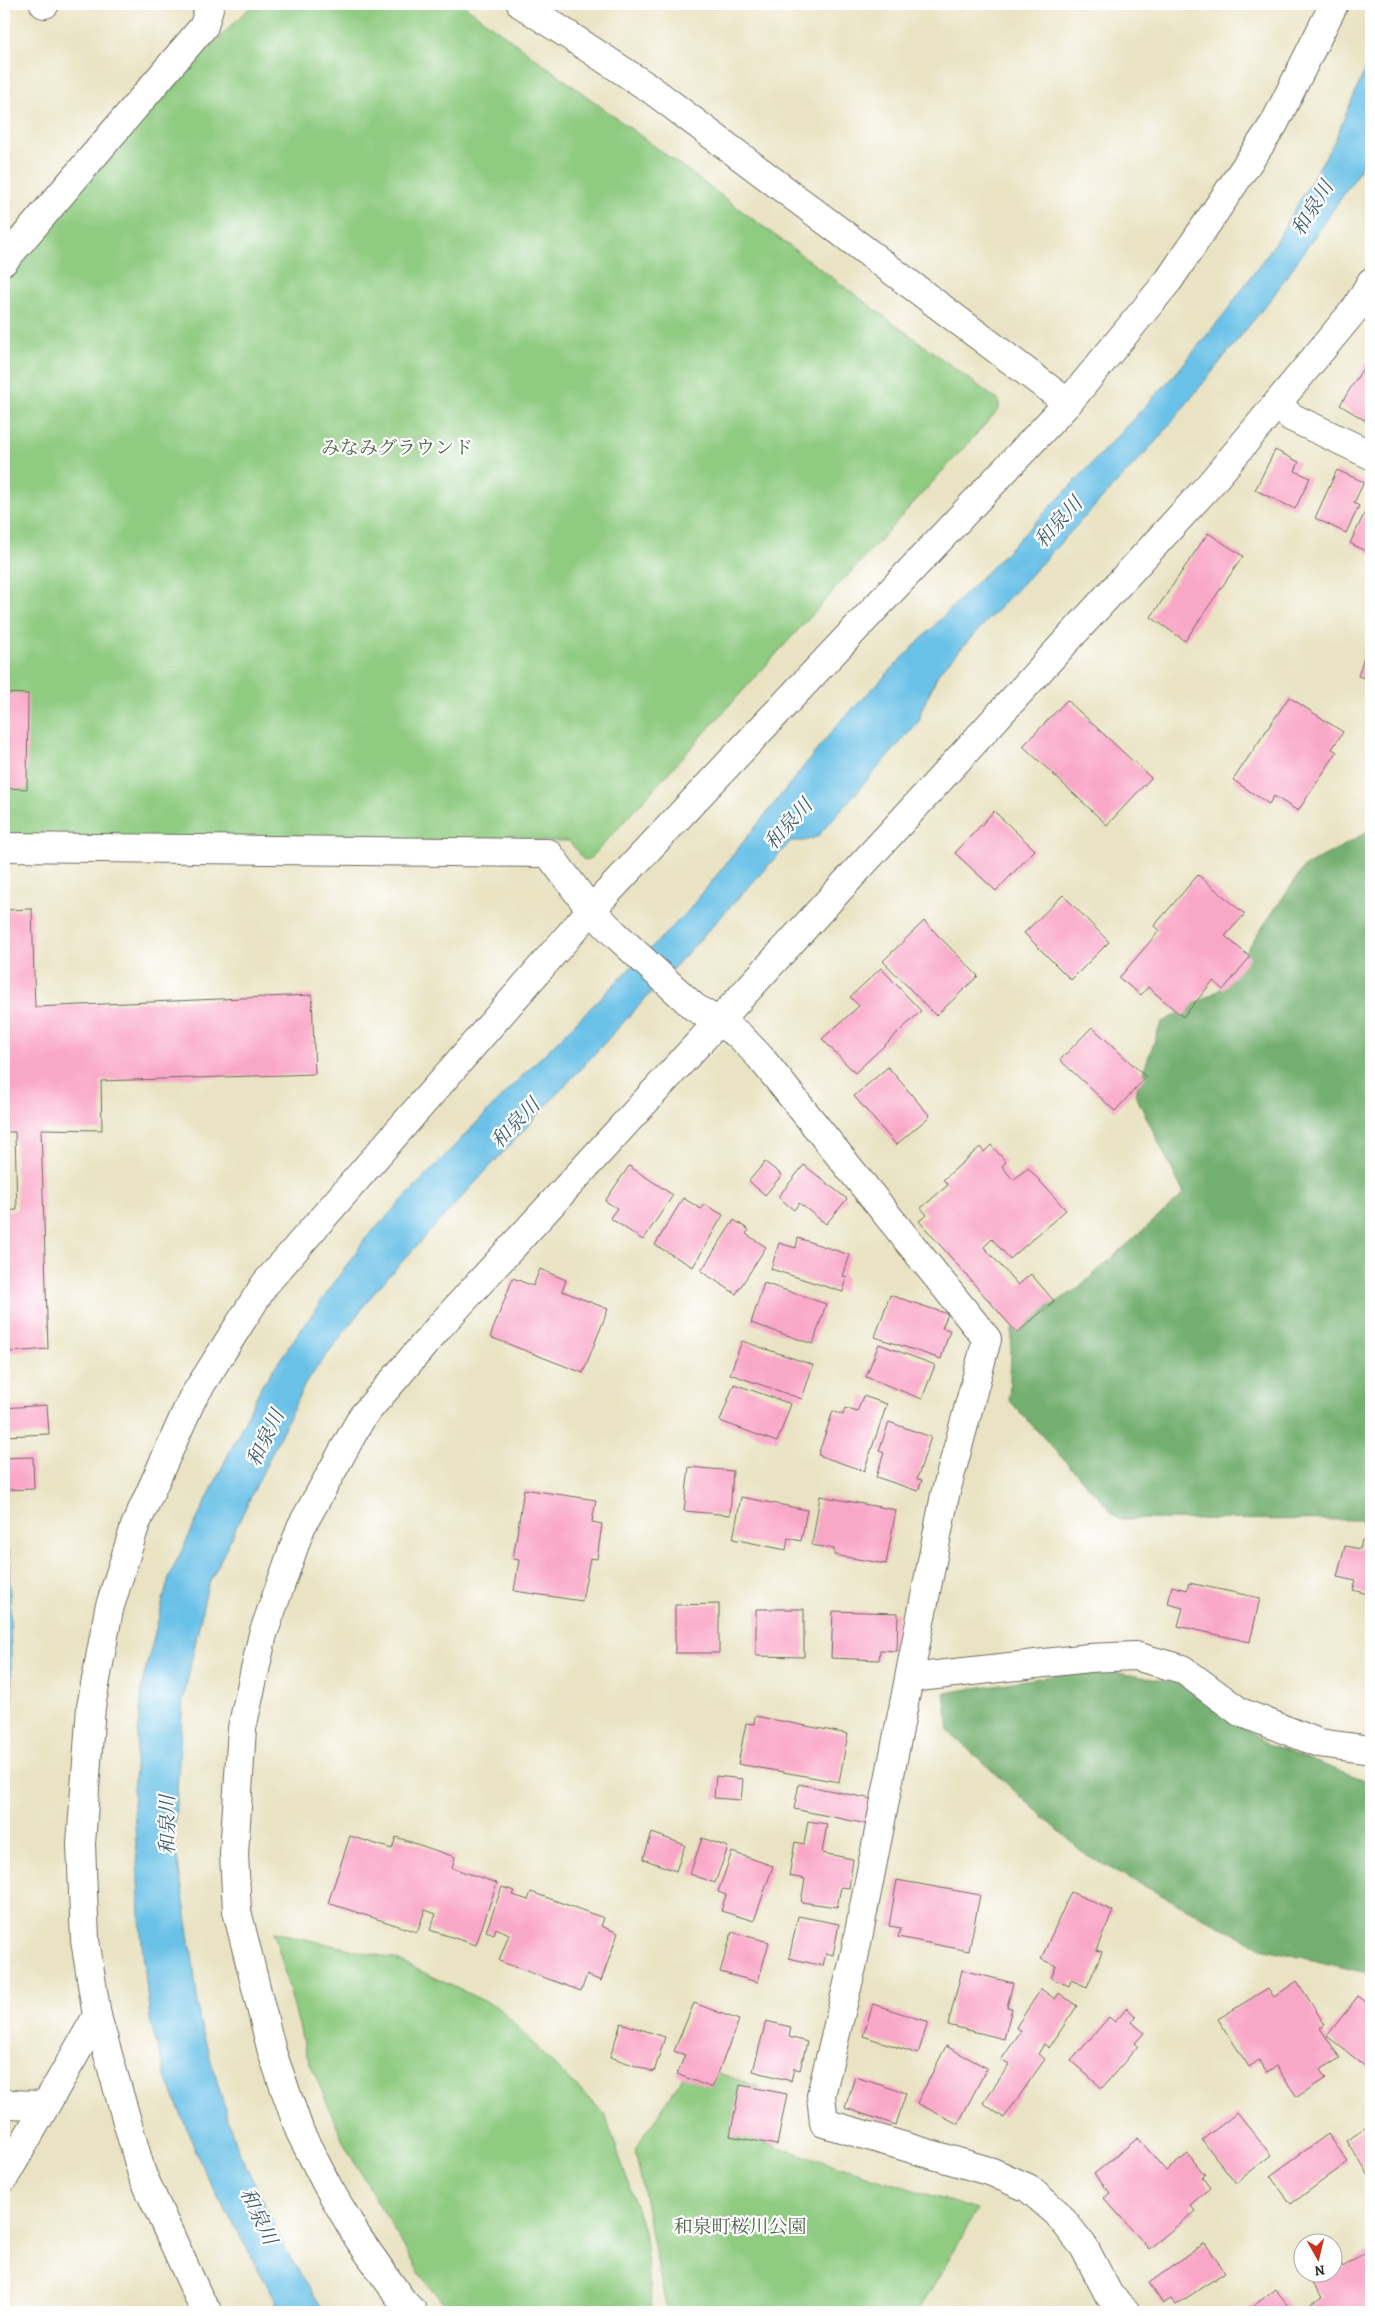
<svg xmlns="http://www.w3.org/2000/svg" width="1375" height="2316" viewBox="0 0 1375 2316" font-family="Alegreya,'Noto Serif JP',serif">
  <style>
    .green { fill: #8fcb81; stroke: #5d7b56 }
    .forest { fill: #73af6f; stroke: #4f6d4d }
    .water { fill: #6ac1e7; stroke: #4a7689 }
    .building { fill: #f9a7c7 }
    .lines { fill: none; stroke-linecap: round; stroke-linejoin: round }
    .minor-casing { stroke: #6e6b60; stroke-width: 30 }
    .minor { stroke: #fff; stroke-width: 28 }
    .labels { text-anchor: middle; stroke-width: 4.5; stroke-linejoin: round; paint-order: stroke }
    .park-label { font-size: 19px; fill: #4e6349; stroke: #fff }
    .water-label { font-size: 20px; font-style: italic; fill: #41606d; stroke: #fff }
  </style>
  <rect width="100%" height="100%" fill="#fff"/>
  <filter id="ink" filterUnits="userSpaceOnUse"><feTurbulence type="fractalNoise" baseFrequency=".02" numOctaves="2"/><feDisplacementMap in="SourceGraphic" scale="10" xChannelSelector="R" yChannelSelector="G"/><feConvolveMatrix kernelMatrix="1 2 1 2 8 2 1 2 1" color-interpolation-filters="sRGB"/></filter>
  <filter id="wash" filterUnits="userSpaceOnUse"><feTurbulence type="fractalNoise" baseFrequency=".0096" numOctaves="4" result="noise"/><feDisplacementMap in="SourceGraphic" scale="20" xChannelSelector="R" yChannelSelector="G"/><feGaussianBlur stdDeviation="1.12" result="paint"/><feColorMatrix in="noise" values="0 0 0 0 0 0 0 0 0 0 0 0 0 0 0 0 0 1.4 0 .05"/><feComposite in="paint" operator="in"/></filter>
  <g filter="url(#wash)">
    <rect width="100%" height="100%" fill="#e9e3c3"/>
    <g class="green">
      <path d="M253 4H462L999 401V409L590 859 584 860 569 841 4 839V278L142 115Z"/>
      <path d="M274 1932 395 1959 499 2008 560 2071 605 2114 644 2230 653 2312H450L420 2274 346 2148 307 2056Z"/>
      <path d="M691 2064 760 2087 746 2137 977 2210 918 2312H667L635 2150Z"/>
    </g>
    <g class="forest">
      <path d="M1371 830V1520L1118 1519 1009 1400 1012 1330 1077 1289 1184 1194 1135 1094 1161 1023 1219 990 1304 867Z"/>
      <path d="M1096 1669 1181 1684 1269 1745 1371 1782V1974L1262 1948 1087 1856 949 1732 944 1693Z"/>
    </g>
    <g class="water">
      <path d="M1371 56V145L1355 178 1273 296 1159 438 939 672 921 711 920 720 817 837 804 841H791L376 1290 305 1384 207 1588 183 1701 174 1837 192 1953 200 2023 235 2143 289 2256 325 2312H282L203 2169 166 2077 150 2020 141 1934 133 1790 143 1680 169 1577 262 1385 365 1239 511 1087 688 911 837 725 1065 492 1177 372 1228 309 1273 246 1334 142Z"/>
      <path d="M4 1550H9L12 1706 4 1707Z"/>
    </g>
    <g id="blocks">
      <g class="building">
        <path d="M1367 362 1371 365V424L1340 405Z"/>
        <path d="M1275 450 1299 462 1295 471 1310 478 1295 509 1255 490Z"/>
        <path d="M1337 470 1364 482 1354 503 1359 506 1346 533 1315 518Z"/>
        <path d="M1371 500V554L1350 543Z"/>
        <path d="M1208 533 1243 556 1185 641 1151 617Z"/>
        <path d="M1371 634V680L1358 676Z"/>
        <path d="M4 693 28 694 27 789 4 788Z"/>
        <path d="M1289 697 1343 732 1332 749 1337 752 1298 811 1274 796 1269 804 1233 780Z"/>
        <path d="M1067 700 1151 778 1107 825 1023 746Z"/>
        <path d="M994 811 1035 850 996 891 955 853Z"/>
        <path d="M1198 875 1245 914 1225 936 1250 957 1223 990 1213 981 1183 1017 1148 987 1141 995 1119 978 1159 931 1154 926Z"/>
        <path d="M1063 895 1109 942 1071 980 1024 933Z"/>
        <path d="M32 909 35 1007 312 995 315 1074 101 1081 102 1130 41 1129 48 1349 11 1352 4 1337V1211L17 1210 15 1132H4V910Z"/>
        <path d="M924 921 978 976 936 1016 883 961Z"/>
        <path d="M881 968 921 1011 855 1073 822 1039 859 1006 850 997Z"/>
        <path d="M1092 1027 1146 1077 1115 1111 1060 1060Z"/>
        <path d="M888 1067 930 1116 896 1145 854 1096Z"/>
        <path d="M991 1145 1006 1162 1002 1166 1013 1180 1028 1168 1066 1210 1010 1259 992 1239 984 1247 1018 1285 1031 1274 1054 1301 1017 1333 919 1221 927 1215 921 1208 948 1185 943 1180 980 1147 984 1152Z"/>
        <path d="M765 1162 782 1175 765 1195 749 1181Z"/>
        <path d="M804 1165 847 1199 826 1224 799 1203 794 1210 778 1197Z"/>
        <path d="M629 1166 673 1195 643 1240 610 1218 617 1208 605 1201Z"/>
        <path d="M683 1198 701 1209 704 1204 723 1215 693 1267 655 1245Z"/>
        <path d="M734 1220 749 1230 746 1234 766 1247 736 1294 701 1271Z"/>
        <path d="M798 1238 850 1255 843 1276 847 1277 843 1292 771 1269 779 1243 796 1248Z"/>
        <path d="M540 1269 566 1280 562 1291 608 1309 583 1373 490 1337 513 1278 533 1286Z"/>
        <path d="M764 1283 826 1304 813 1344 751 1323Z"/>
        <path d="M890 1295 948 1314 942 1328 950 1330 941 1359 875 1337Z"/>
        <path d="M742 1341 813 1365 802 1399 730 1374Z"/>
        <path d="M879 1344 935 1365 922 1399 866 1377Z"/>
        <path d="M734 1384 791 1404 777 1442 720 1421Z"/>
        <path d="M863 1396 887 1404 864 1471 818 1455 833 1411 843 1415 845 1408 857 1412Z"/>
        <path d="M47 1405 49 1434 4 1436V1408Z"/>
        <path d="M889 1422 931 1437 917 1479 922 1480 918 1491 876 1477 884 1453 879 1451Z"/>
        <path d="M33 1457 34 1489 4 1490V1458Z"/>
        <path d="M689 1467 733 1471 730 1515 684 1511Z"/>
        <path d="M524 1489 596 1500 592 1522 602 1524 597 1559 590 1558 582 1601 514 1591 519 1560 513 1559Z"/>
        <path d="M820 1496 896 1510 886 1564 834 1555V1549L812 1545Z"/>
        <path d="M741 1497 807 1510 801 1541 788 1538 786 1550 733 1539Z"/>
        <path d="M1362 1540 1371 1543V1595L1353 1590 1356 1581 1337 1577 1345 1546 1360 1549Z"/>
        <path d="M1189 1583 1260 1598 1250 1642 1178 1626 1183 1608 1168 1604 1172 1586 1187 1590Z"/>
        <path d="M719 1604V1653H675V1605Z"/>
        <path d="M756 1609H804V1657L756 1656Z"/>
        <path d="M833 1611 898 1613 897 1651 880 1650 879 1660 831 1658Z"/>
        <path d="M755 1716 848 1734 839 1782 738 1764 746 1723 754 1724Z"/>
        <path d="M716 1776 743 1779 741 1800 714 1798Z"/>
        <path d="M799 1784 872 1799 867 1824 794 1809Z"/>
        <path d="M808 1821 827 1824 822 1853 853 1859 849 1888 841 1887 837 1907 801 1902 805 1879 789 1876 795 1842 804 1844Z"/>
        <path d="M652 1833 685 1845 676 1871 643 1859Z"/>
        <path d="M350 1836 392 1849 396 1837 455 1857 452 1868 497 1883 476 1945 430 1930 436 1914 425 1910 417 1932 328 1903Z"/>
        <path d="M702 1838 728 1847 715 1883 690 1874Z"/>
        <path d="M732 1852 773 1866 754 1921 721 1911 726 1895 718 1892Z"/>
        <path d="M897 1880 980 1895 969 1951 898 1937 901 1928 889 1926Z"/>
        <path d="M502 1887 515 1891 513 1895 528 1900 531 1892 604 1918 601 1926 618 1933 601 1981 587 1975 581 1991 499 1961 509 1934 496 1928 494 1934 486 1931Z"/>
        <path d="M1071 1892 1113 1911 1096 1950 1102 1952 1087 1987 1071 1980 1069 1986 1051 1978 1056 1966 1041 1959Z"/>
        <path d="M798 1916 839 1924 833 1955 826 1953 823 1966 789 1958Z"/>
        <path d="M732 1932 769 1942 758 1982 720 1972Z"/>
        <path d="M962 1970 1013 1983 1007 2007 1012 2008 1004 2039 948 2025Z"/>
        <path d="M1297 1981 1325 2025 1320 2028 1340 2058 1320 2070 1326 2078 1297 2097 1276 2066 1267 2072 1259 2060 1249 2067 1218 2019 1268 1988 1274 1997Z"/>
        <path d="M1041 1989 1055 1999 1059 1993 1077 2006 1049 2048 1044 2044 1038 2054 1045 2059 1004 2118 983 2103 1009 2065 1001 2060 1021 2031 1016 2027Z"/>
        <path d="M1358 1996 1371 2006V2071L1327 2036Z"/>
        <path d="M694 2003 739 2020 712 2088 677 2074 685 2055 674 2051Z"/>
        <path d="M873 2004 928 2022 918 2054 863 2036Z"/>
        <path d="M1127 2008 1136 2017 1132 2022 1144 2033 1135 2043 1138 2046 1102 2088 1071 2061 1109 2017 1115 2022Z"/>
        <path d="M766 2021 791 2027 789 2037 807 2042 800 2070 794 2068 791 2081 753 2071Z"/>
        <path d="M621 2023 665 2037 654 2072 610 2057Z"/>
        <path d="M946 2046 987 2068 958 2124 917 2103Z"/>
        <path d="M855 2077 906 2093 896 2125 845 2108Z"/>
        <path d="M740 2085 787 2094 777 2145 730 2136Z"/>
        <path d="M1237 2113 1271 2155 1236 2183 1202 2140Z"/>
        <path d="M1371 2124V2179L1346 2140Z"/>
        <path d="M1328 2134 1348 2162 1291 2204 1270 2176Z"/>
        <path d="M1138 2138 1166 2171 1188 2154 1205 2175 1202 2177 1210 2188 1190 2205 1195 2211 1149 2249 1104 2198 1110 2193 1094 2174Z"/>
        <path d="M1205 2243 1225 2272 1176 2305 1171 2299 1163 2304 1149 2283Z"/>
        <path d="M1371 2248V2312H1309L1306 2308 1322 2297 1309 2280 1319 2274H1332V2263L1338 2260 1343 2268Z"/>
        <path d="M1275 2289 1294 2312H1246Z"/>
      </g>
    </g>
  </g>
  <g filter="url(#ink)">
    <use href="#blocks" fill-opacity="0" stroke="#6e6b60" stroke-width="1"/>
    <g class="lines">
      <defs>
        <g id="minor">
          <path d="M44 4H45"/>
          <path d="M521 4 652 90 1068 403"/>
          <path d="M4 261 204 26 210 4"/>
          <path d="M1278 404 1291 417 1371 455"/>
          <path d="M4 847 548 853 591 910 615 934 694 1007 739 1035 760 1057 987 1339 945 1495 853 1963 821 2095 824 2123 992 2172 1028 2188 1057 2213 1084 2247 1109 2295 1126 2312"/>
          <path d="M910 1678 1089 1658 1135 1656 1182 1669 1240 1712 1319 1743 1371 1750"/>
          <path d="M4 2104 45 2105"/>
          <path d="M4 2178 97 2016"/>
          <path d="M208 2312 199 2298 142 2174 97 2016 85 1940 81 1844 91 1707 109 1609 135 1526 192 1399 265 1284 591 910 1068 403 1169 280 1274 124 1334 4"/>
          <path d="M413 2312 403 2302 358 2238 327 2185 300 2132 272 2052 237 1911 234 1854 242 1728 263 1634 301 1527 362 1417 439 1327 1212 482 1356 308 1371 282"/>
        </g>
      </defs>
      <use href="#minor" class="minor-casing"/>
      <use href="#minor" class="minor"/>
    </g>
  </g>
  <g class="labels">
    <g class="park-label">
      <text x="397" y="454">みなみグラウンド</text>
      <text x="740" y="2233">和泉町桜川公園</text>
    </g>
    <g class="water-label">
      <text transform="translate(1312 208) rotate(-58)" y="7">和泉川</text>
      <text transform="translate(1058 522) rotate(-48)" y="7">和泉川</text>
      <text transform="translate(788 824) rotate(-48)" y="7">和泉川</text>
      <text transform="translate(515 1123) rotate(-46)" y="7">和泉川</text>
      <text transform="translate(265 1438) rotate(-64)" y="7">和泉川</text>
      <text transform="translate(167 1825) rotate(-90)" y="7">和泉川</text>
      <text transform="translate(259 2216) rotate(65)" y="7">和泉川</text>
    </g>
  </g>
  <rect width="1375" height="2316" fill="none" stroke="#fff" stroke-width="20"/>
  <g transform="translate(1318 2258) rotate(172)"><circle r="24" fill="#ffffff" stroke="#aaaaaa"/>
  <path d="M0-4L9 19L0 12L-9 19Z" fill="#c8321e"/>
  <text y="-8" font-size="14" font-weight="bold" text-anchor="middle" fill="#2b2b2b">N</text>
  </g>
</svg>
